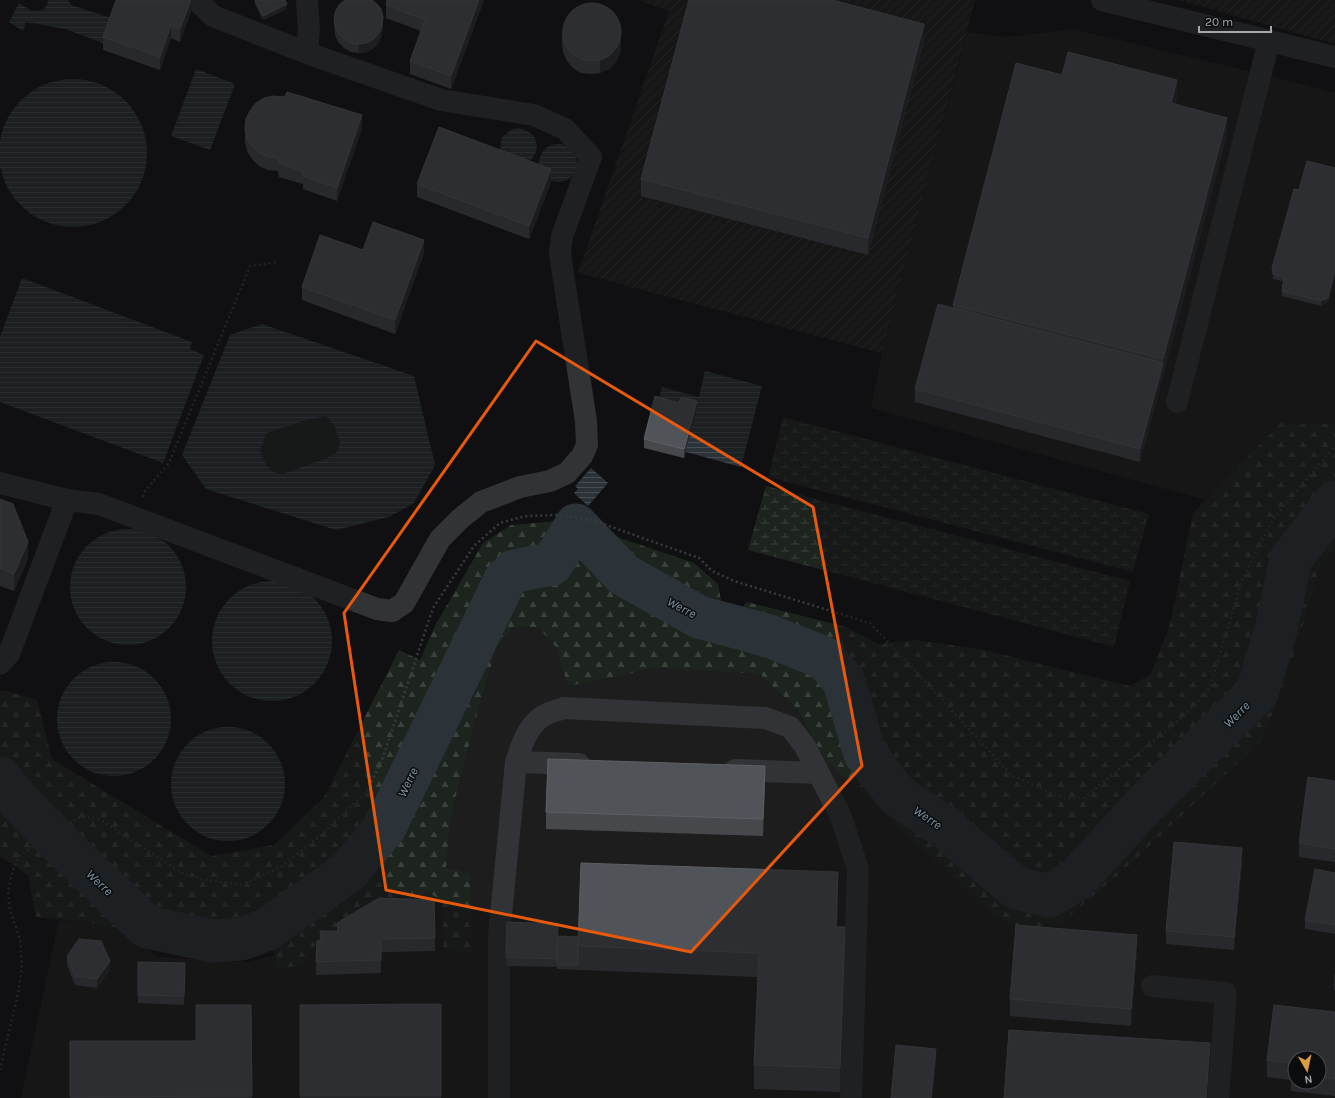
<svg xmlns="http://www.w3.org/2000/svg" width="1335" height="1098" viewBox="0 0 1335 1098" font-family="Karla,sans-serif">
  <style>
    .built { fill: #1d1d1e; fill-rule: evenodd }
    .industrial { fill: url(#industrial-furrows) }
    .green { fill: #1d241e }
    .forest { fill: url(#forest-firs) }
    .wetland { fill: url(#wetland-marsh) }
    .water { fill: url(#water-rules); fill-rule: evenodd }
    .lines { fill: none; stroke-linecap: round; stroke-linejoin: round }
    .river { stroke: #2b3339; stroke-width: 43 }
    .path { stroke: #383a3d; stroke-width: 2.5; stroke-dasharray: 2 3; stroke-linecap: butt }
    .minor { stroke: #323336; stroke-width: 22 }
    .wall { fill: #46484c; fill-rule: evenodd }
    .shaded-wall { fill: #2c2d30 }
    .building { fill: #505357; stroke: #5d6065 }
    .marked { fill: none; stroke: #e8590c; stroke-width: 3; stroke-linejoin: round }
    .labels { text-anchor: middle; stroke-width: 3; stroke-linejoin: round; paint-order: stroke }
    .water-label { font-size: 13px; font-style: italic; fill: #7d98a9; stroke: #0b0c0d }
  </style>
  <defs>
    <pattern id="industrial-furrows" width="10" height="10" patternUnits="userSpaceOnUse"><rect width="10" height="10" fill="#1d1d1e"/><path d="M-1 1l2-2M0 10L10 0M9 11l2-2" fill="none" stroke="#3b3b3c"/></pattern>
    <pattern id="forest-firs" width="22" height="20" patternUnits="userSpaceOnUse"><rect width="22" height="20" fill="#1d241e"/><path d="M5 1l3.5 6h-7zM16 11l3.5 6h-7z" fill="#3b413c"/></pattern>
    <pattern id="wetland-marsh" width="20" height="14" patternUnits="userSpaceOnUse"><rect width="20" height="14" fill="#1d241e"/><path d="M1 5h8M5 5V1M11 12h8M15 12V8" fill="none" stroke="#3b413c"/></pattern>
    <pattern id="water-rules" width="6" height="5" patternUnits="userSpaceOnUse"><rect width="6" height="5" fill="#2b3339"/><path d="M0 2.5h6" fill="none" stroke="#474e53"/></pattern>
  </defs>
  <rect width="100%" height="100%" fill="#101012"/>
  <g class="built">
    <path d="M1073 29 1277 78 1335 93V424L1281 423 1206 500 871 408 882 353 967 32 1007 37Z"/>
    <path d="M1335 551V1098H21L59 920 86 922 125 931 158 957 247 962 315 946 358 924 449 830 456 795 478 710 496 649 513 627H538L556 647 568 686 613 678 653 668 760 674 797 709 824 758 1289 671 1321 565ZM1295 1058H1319V1082H1295Z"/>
  </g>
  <g class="industrial">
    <path d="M638 0H975L882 353 578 273 669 11Z"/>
    <path d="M1178 0H1335V44Z"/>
  </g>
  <path class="green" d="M326 416 334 425 340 442 337 452 327 458 282 474C268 472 264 463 259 451L267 433 304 421Z"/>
  <path class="forest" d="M1281 423 1335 424V551L1321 565 1289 671 1262 740 1116 877 1062 922 1022 929 990 912 824 758 797 709 760 674 653 668 613 678 568 686 556 647 538 627H513L496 649 478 710 456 795 449 830 446 868 470 874 473 953 444 949 442 901 428 892 369 914 315 946 303 965 278 969 272 942 236 931 164 920 125 931 86 922 36 917 28 875 0 856V691H7L37 700 52 759 211 856 274 845 324 797 399 650 420 660 436 624 483 543 511 525 557 521 608 534 694 563 718 584 723 611 736 614 747 602 846 627 878 644 915 640 980 649 1130 686 1151 674 1170 624 1193 513Z"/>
  <g class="wetland">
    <path d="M783 417 1149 514 1133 572 768 477Z"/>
    <path d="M766 486 1130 581 1114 647 748 550Z"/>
  </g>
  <g class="water">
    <path d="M49 0H68L71 5 114 19 105 44 65 29 26 22 23 31 9 22 19 3 32 11 44 10Z"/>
    <path d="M196 69 235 84 210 150 171 136Z"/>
    <circle cx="73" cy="153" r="74"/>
    <path d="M518 128C538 131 543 150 528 163L502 156 500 150 502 137 512 129Z"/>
    <circle cx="558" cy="163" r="19"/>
    <path d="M22 278 192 342 190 349 204 355 163 463 0 402V337Z"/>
    <path d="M262 324 414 376 435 465 414 503 389 517 336 530 206 489 182 455 230 335ZM326 416 334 425 340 442 337 452 327 458 282 474C268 472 264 463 260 450L267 433 304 421Z"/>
    <path d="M705 371 762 386 741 467 686 452 657 406 662 387 699 397Z"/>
    <path d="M591 468 608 483 588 506 574 493 578 489 575 486Z"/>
    <circle cx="128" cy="587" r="58"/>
    <circle cx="272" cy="641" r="60"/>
    <circle cx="114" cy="719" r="57"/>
    <circle cx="228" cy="784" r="57"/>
  </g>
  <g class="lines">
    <path class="river" d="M0 778 17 799 59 843 147 927 212 941 241 939 266 930 348 872 385 827 505 580 514 571 552 564 576 525 624 575 699 617 769 636 824 658 844 681 865 754 899 797 942 825 1016 888 1049 896 1077 879 1145 804 1257 693 1276 629 1291 559 1335 502"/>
    <g class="path">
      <path d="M143 497 145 491 169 463 250 266 278 262"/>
      <path d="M0 1070 18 994 22 968 20 939 10 910 8 892 12 873 19 856 69 823 81 817H91L101 820 182 873 205 880 243 885 282 866 319 837 368 790 383 757 433 608 474 546 500 523 526 516 559 515 592 520 699 558 712 571 734 581 870 623 949 707 1011 775 1063 798H1084L1186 714 1210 687 1242 580 1273 519 1335 446"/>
    </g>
    <g class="minor">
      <path d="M307 0 309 30 307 53"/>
      <path d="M1102 0 1335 57"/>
      <path d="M1177 402 1269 41"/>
      <path d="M0 483 67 500"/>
      <path d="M0 664 9 654 67 500 99 504 377 609 392 611 404 603 440 539 460 519 481 502 520 487 550 481 567 473 582 456 587 445 586 421 560 254 562 236 591 157 565 129 534 115 441 100 307 53 213 16 196 0"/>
      <path d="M516 762 579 764"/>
      <path d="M735 770 818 773"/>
      <path d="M1152 986 1226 993 1218 1098"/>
      <path d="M499 1098V935L516 762C522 743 529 721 549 713 554 711 559 710 564 708L765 718 790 727 805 746 841 817 858 869 851 1098"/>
    </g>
  </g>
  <g class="wall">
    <path d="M192 0V9L180 42 171 38 160 70 103 50V37Z"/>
    <path d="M255 0 287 9 263 20 255 4Z"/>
    <path d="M484 0 451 89 410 74V61L421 31 386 18V5Z"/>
    <path d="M334 18 383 26 382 34 379 42 374 48 367 52 359 53 351 52 344 48 338 42 335 35Z"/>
    <path d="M562 30 621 44 620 54 616 62 609 69 600 73 591 74 581 73 573 68 567 61 563 52 562 43Z"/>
    <path d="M924 41 868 255 641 196V179Z"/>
    <path d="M1062 75 1177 97 1175 105 1227 135 1140 462 915 402V389L953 308V305Z"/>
    <path d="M362 128 337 201 303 189V184L279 177 278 171 268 170 259 166 252 159 247 151 245 142V129Z"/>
    <path d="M1335 168V274L1328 302 1321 306 1282 296V291L1283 281 1273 279 1272 268 1299 190Z"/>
    <path d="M551 182 529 239 417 197V184Z"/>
    <path d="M363 250 424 253 395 334 302 300V287Z"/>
    <path d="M679 403 697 410 684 458 644 448V439Z"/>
    <path d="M0 499 28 559 14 591 0 586Z"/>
    <path d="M1335 781V862L1299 857V843Z"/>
    <path d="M765 784 763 836 546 829V812Z"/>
    <path d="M1242 861 1234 950 1166 944V931Z"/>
    <path d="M1335 873V934L1305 929V920Z"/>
    <path d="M838 896 837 927 845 951 840 1092 754 1089V1065L758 977 557 969V967L506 966 507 922 558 936 578 937Z"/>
    <path d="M434 900 435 951 381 952V973L316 975 317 941 320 940V931H337V923Z"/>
    <path d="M1137 952 1131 1026 1010 1016V999Z"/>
    <path d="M67 956 110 970 97 988 75 985 67 965Z"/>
    <path d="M138 962 185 963 184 1005 138 1003Z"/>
    <path d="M1335 972V990H1334V977Z"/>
    <path d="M441 1004V1098H300V1005Z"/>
    <path d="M251 1005 252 1098H70V1041H196Z"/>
    <path d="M1335 1012V1096L1291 1091V1080L1267 1077V1060ZM1295 1058H1319V1082H1295Z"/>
  </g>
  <g class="shaded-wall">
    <path d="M191 0H192V9L180 42V29Z"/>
    <path d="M479 0H484L451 89V76Z"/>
    <path d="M287 4V9L263 20V16Z"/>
    <path d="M383 17 382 34 379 42 374 48 367 52 359 53V44Z"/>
    <path d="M924 24V41L868 255V238Z"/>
    <path d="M171 25V38L160 70V57Z"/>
    <path d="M621 31V44L620 54 616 62 609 69 600 73V60Z"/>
    <path d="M1177 80V97L1171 121V103Z"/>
    <path d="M362 115V128L337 201V188Z"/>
    <path d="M1227 118V135L1163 376V359Z"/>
    <path d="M551 169V182L529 239V226Z"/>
    <path d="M424 240V253L395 334V320Z"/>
    <path d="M1335 270V274L1328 302 1321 306V301Z"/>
    <path d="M1163 363V376L1140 462V449Z"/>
    <path d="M697 401V410L684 458V449Z"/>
    <path d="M28 542V559L14 591V574Z"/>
    <path d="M765 766V784L763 836V819Z"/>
    <path d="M1242 848V861L1234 950V937Z"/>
    <path d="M838 872V896L836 951V927Z"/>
    <path d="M845 927V951L840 1092V1068Z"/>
    <path d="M1137 935V952L1131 1026V1009Z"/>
    <path d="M110 961V970L97 988V979Z"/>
    <path d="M1210 1043V1052L1207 1098H1206Z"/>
    <path d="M936 1049V1062L932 1098H931Z"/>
  </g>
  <g class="building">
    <path d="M116 0H191L180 29 171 25 160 57 103 37Z"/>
    <path d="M255 0H285L287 4 263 16Z"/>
    <path d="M345 0H372L376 3 381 9 383 17 382 25 379 33 374 39 367 43 359 44 351 43 344 39 338 33 335 26 334 18 336 10 340 4Z"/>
    <path d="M387 0H479L451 76 410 61 425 20 386 5Z"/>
    <path d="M689 0H832L924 24 868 238 641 179Z"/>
    <circle cx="592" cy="32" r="29"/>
    <path d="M1068 52 1177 80 1171 103 1227 118 1163 359 953 305 1016 63 1062 75Z"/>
    <path d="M287 92 362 115 337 188 303 176 304 172 279 163 278 158 268 157 259 153 252 146 247 138 245 129 246 119 250 111 256 103 264 98 274 96 285 97Z"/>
    <path d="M439 127 551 169 529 226 417 184Z"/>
    <path d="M1307 161 1335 168V270L1328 298 1321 301 1282 291 1284 277 1273 274 1272 268 1294 189 1299 190Z"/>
    <path d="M373 222 424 240 395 320 302 287 320 235 363 250Z"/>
    <path d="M938 304 1163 363 1140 449 915 389Z"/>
    <path d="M655 396 679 403 681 397 697 401 684 449 644 439Z"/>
    <path d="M0 499 13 504 28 542 14 574 0 568Z"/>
    <path d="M548 759 765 766 763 819 546 812Z"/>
    <path d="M1308 777 1335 781V849L1299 843Z"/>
    <path d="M1174 842 1242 848 1234 937 1166 931Z"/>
    <path d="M581 863 838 872 836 927H845L840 1068 754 1065 759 953 578 946Z"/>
    <path d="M1315 869 1335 873V925L1305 920Z"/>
    <path d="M379 898 434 900 435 938 381 939V960L316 962 317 941 321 940 320 931H338L337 923Z"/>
    <path d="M507 922 558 924 557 959 506 957Z"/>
    <path d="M1016 925 1137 935 1131 1009 1010 999Z"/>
    <path d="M558 936 578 937V965H557Z"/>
    <path d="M79 939 101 941 110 961 97 979 75 976 67 956Z"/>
    <path d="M138 962 185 963 184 996 138 995Z"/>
    <path d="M441 1004V1095H300V1005Z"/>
    <path d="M196 1005H251L252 1096 70 1097V1041H196Z"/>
    <path d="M1274 1005 1335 1012V1079L1319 1077V1058H1295V1074H1291L1292 1063 1267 1060Z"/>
    <path d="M1009 1030 1210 1043 1206 1098H1004Z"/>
    <path d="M896 1045 936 1049 931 1098H891Z"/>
  </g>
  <path d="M0 0H1335V1098H0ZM536 341 813 507 862 766 691 952 386 890 344 613Z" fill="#101012" fill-opacity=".55" fill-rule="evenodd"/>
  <path class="marked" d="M536 341 813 507 862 766 691 952 386 890 344 613Z"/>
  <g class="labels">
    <g class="water-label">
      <text transform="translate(682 607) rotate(28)" y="5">Werre</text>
      <text transform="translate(1236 714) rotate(-45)" y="5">Werre</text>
      <text transform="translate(407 782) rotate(-64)" y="5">Werre</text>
      <text transform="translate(928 817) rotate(34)" y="5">Werre</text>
      <text transform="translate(100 882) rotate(43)" y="5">Werre</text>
    </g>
  </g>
  <g transform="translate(1307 1070) rotate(171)"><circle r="19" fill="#0b0c0d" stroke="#484a4f"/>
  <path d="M0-3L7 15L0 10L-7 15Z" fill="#db9b3f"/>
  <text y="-6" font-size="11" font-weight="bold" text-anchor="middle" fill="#a3a8b1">N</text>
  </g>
  <path d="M1199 26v6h72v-6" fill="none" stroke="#a3a8b1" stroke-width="2"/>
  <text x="1205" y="26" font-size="12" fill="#a3a8b1" stroke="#0b0c0d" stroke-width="3" paint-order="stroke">20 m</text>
</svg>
